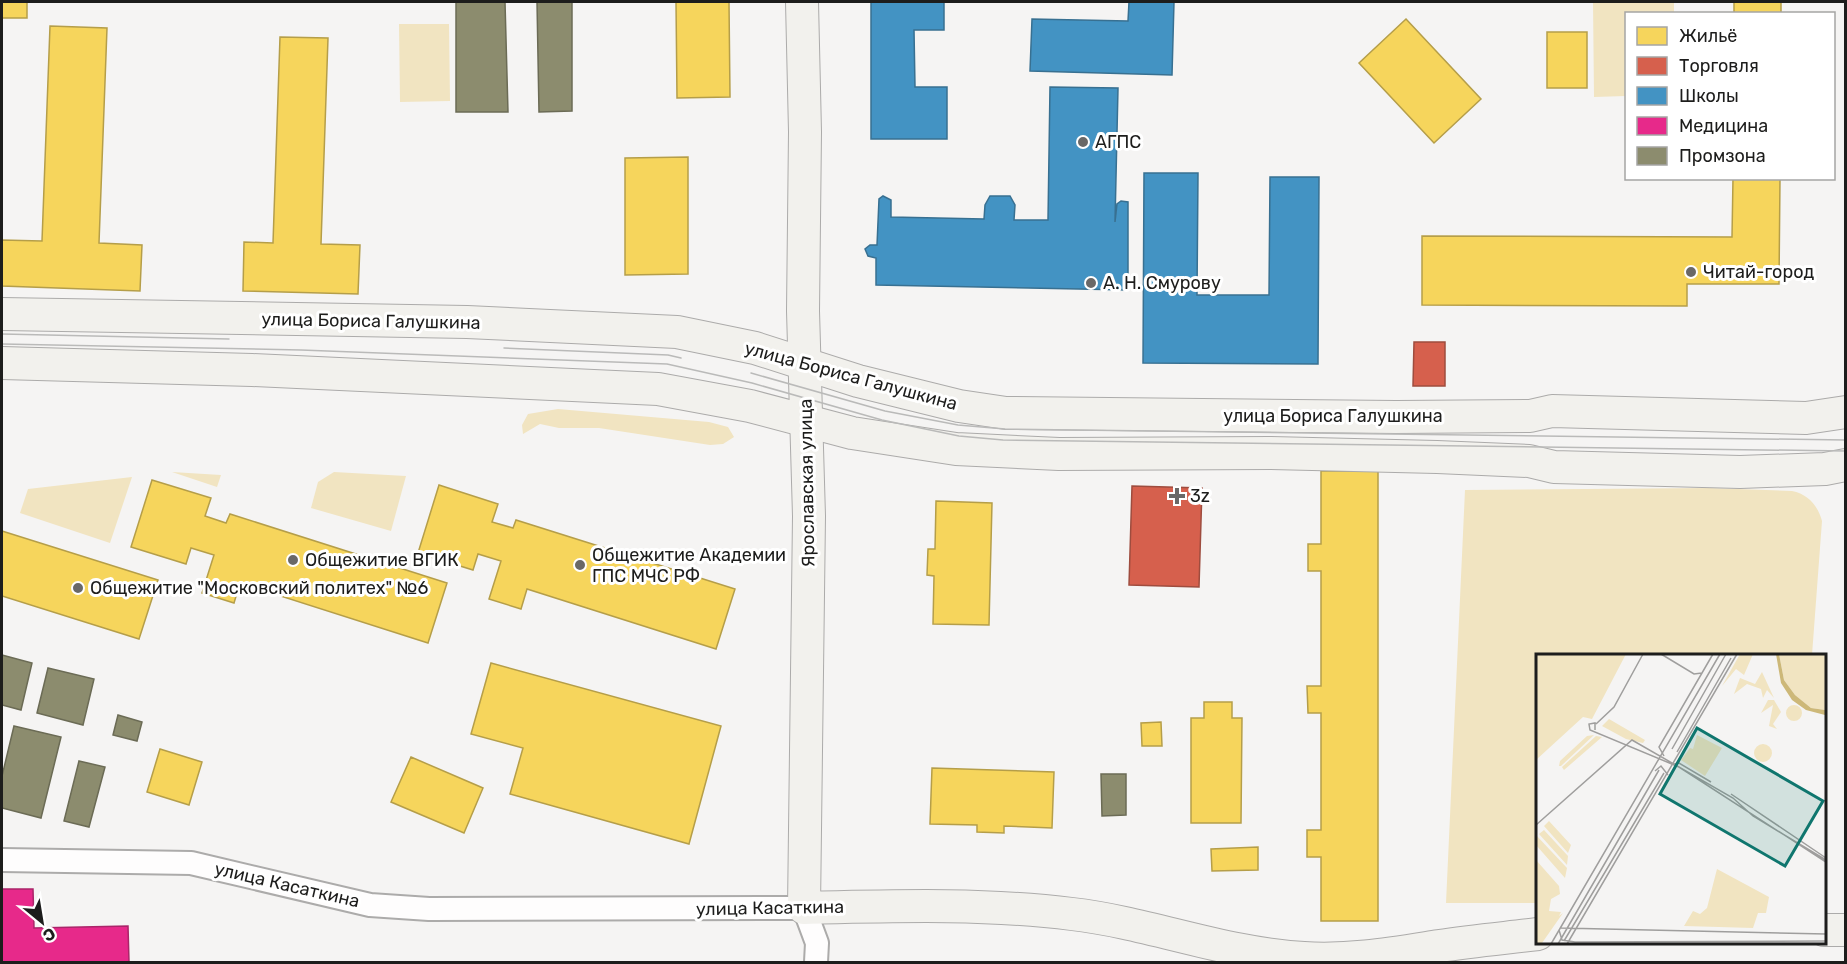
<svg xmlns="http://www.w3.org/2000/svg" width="1847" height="964" viewBox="0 0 1847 964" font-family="Rubik,sans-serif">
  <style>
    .green { fill: #f1e4c1 }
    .homes { fill: #f6d55c; stroke: #b59e49; stroke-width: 1.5 }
    .shops { fill: #d6604d; stroke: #9e4c3e; stroke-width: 1.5 }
    .schools { fill: #4393c3; stroke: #387091; stroke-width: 1.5 }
    .health { fill: #e7298a; stroke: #aa2569; stroke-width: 1.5 }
    .industry { fill: #8c8c6e; stroke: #6b6b55; stroke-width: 1.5 }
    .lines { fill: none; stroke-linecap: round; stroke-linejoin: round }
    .street-casing { stroke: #acabaa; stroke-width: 26 }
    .secondary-casing { stroke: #acabaa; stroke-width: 34 }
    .street { stroke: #fefdfd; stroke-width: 22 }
    .secondary { stroke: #f2f1ed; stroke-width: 32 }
    .tram { stroke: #babab9; stroke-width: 1.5 }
    .poi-dot { fill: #696867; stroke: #fff; stroke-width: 2 }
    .labels { text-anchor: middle; stroke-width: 6; stroke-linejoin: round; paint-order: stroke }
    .poi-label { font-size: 18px; fill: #1d1d1c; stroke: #fff; text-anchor: start }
    .street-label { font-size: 18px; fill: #1d1d1c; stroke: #fff }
    .inset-road { fill: none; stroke: #9f9e9d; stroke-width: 1.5 }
    .view { fill: #0f766e; fill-opacity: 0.15; stroke: #0f766e; stroke-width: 3 }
    .inset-edge { fill: none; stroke: #1d1d1c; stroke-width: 3 }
  </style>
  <rect width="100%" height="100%" fill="#f5f4f3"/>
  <g class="green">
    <path d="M1593 2H1674V13L1626 14V96L1594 97Z"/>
    <path d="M399 24H449L450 101 400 102Z"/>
    <path d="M558 409 709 422 728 427 734 437 723 444 710 445 599 428H559L540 424 523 434 522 425 528 414Z"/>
    <path d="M172 472 221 475 217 487Z"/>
    <path d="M334 472 406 476 391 531 311 508 318 482Z"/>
    <path d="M132 477 110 543 20 513 28 489Z"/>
    <path d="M1709 488 1792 491C1808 494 1818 506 1822 521L1812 655H1538V903H1446L1465 490Z"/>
  </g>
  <g class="homes">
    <rect x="2" y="2" width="25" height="16"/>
    <path d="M676 2H729L730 97 677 98Z"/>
    <rect x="1734" y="2" width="47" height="12"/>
    <path d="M1406 19 1481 99 1434 143 1359 63Z"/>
    <path d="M50 26 107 28 99 243 142 245 140 291 2 286V240L42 241Z"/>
    <rect x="1547" y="32" width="40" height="56"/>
    <path d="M280 37 328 38 321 244 360 245 358 294 243 291 244 242 273 243Z"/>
    <path d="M688 157V274L625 275V158Z"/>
    <path d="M1733 178H1780L1779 284H1687V306L1422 305V236L1732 237Z"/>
    <path d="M1321 471H1378V921H1321V857H1307V830H1321V713H1308L1307 686H1321V571H1308V544H1321Z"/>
    <path d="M152 480 211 498 205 516 226 523 230 514 447 583 428 643 240 583 234 603 202 593 214 555 191 548 186 564 131 547Z"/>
    <path d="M439 485 498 504 492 522 513 528 516 520 735 589 716 649 527 589 521 609 489 599 501 561 478 554 473 570 418 553Z"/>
    <path d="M936 501 992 503 989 625 933 624 934 576 927 575 928 549H935Z"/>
    <path d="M2 531 158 580 139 639 2 596Z"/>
    <path d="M491 663 721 726 689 844 510 794 523 748 471 734Z"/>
    <path d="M1204 702H1232V718H1242L1241 823H1191V718H1204Z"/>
    <path d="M1161 722 1162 746H1142L1141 723Z"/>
    <path d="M160 749 202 762 189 805 147 792Z"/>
    <path d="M411 757 483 788 464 833 391 802Z"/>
    <path d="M932 768 1054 772 1052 828 1004 826V833L977 832V825L930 824Z"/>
    <path d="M1258 847V870L1212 871 1211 849Z"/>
  </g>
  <g class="shops">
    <path d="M1414 342H1445V386H1413Z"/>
    <path d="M1132 486 1202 488 1199 587 1129 585Z"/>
  </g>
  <g class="schools">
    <path d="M871 2H944V30H914L915 87H947V139H871Z"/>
    <path d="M1129 2H1174L1172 75 1030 71 1032 19 1128 21Z"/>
    <path d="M1050 87 1118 88 1115 222 1117 204 1121 201 1128 202V290L876 285V258L868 256 865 249 870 245H877L879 199 883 196 891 200V217L984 219 985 205 990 196H1010L1015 205 1014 220H1048Z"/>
    <path d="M1144 173H1198L1197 295H1269L1270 177H1319L1318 364 1143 363Z"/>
  </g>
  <path class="health" d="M2 889H33L34 928 128 926 129 962H2Z"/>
  <g class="industry">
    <path d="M456 2H505L508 112H456Z"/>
    <path d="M537 2H572V111L539 112Z"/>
    <path d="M2 655 32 663 21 710 2 705Z"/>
    <path d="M48 668 94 679 83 725 37 713Z"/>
    <path d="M118 715 142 722 137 741 113 735Z"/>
    <path d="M14 726 61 737 41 818 2 808V776Z"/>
    <path d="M79 761 105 767 89 827 64 821Z"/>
    <path d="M1101 774H1126V815L1102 816Z"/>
  </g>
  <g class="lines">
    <defs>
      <path id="street" d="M2 860 191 863 370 905 429 909 804 908 817 943 816 962"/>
      <g id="secondary">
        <path d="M802 2 805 132 803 311 809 516 804 908C893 906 984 903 1072 914 1150 923 1225 954 1304 958 1350 961 1394 953 1439 946 1472 941 1505 938 1538 934"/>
        <path d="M2 314 467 322 677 332 755 348 858 381 959 406 1006 413 1396 417 1530 416 1552 411 1806 418 1846 412"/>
        <path d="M2 363 252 370 658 389 750 406 852 433 956 449 1059 454 1271 453 1437 457 1529 461 1554 467 1740 472 1825 469 1846 465"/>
        <path d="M1824 930H1846"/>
      </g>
    </defs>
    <use href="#street" class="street-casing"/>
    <use href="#secondary" class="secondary-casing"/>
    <use href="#street" class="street"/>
    <use href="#secondary" class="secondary"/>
    <g class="tram">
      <path d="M2 334 229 339"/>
      <path d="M2 344 301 350 667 364 752 383 882 420 959 436 1003 440 1846 451"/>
      <path d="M504 348 668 355 681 358"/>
      <path d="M751 373 885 411 958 425 1005 429 1846 440"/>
    </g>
  </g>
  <g class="poi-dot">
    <circle cx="1083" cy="142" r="6"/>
    <circle cx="1691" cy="272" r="6"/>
    <circle cx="1091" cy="283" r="6"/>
    <path d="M1174 487h6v6h6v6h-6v6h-6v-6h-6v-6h6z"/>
    <circle cx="293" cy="560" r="6"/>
    <circle cx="580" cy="565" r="6"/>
    <circle cx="78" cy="588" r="6"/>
  </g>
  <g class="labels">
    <g class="poi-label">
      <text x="1095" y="148">АГПС</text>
      <text x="1703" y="278">Читай-город</text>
      <text x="1103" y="289">А. Н. Смурову</text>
      <text x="1190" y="502">3z</text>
      <text x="592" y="561">Общежитие Академии<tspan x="592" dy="21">ГПС МЧС РФ</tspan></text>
      <text x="305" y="566">Общежитие ВГИК</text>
      <text x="90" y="594">Общежитие "Московский политех" №6</text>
    </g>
    <g class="street-label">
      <text transform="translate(371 321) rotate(1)" y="6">улица Бориса Галушкина</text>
      <text transform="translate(851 376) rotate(15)" y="6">улица Бориса Галушкина</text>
      <text x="1333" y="422">улица Бориса Галушкина</text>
      <text transform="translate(807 483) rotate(-91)" y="6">Ярославская улица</text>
      <text transform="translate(287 885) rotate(13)" y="6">улица Касаткина</text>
      <text transform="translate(770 908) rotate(-1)" y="6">улица Касаткина</text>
    </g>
  </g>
  <g transform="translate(1536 654)">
    <rect width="290" height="290" fill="#f5f4f3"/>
    <path d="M0 0H90L56 65 47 63 0 106ZM204 0H217L208 21 200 15 186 32ZM243 0H289V56L275 54 259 41 248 26ZM226 18 238 44 231 36 227 44 225 35 211 30 198 40 204 24 219 30ZM232 46H238L245 58 237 70 241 75 233 72 237 51 225 59ZM250 59a8 8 0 1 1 16 0a8 8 0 1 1-16 0ZM73 65 109 86 107 89 90 85 66 72ZM58 81 25 112H23L24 107 51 82ZM161 81 186 94 169 122 145 106 154 94 157 95ZM60 82 66 83 28 116 26 113ZM218 99a9 9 0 1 1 18 0a9 9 0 1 1-18 0ZM13 167 35 191 32 199 8 172ZM8 176 32 202 31 211 3 180ZM0 181 31 214 29 224 0 191ZM0 206 23 232 24 240 15 245 13 257 25 258 23 262 27 259 6 289H0ZM181 215 233 243 230 259H222L217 274 148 272 157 257 164 260 171 254Z" fill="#f1e4c1"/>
    <path d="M240 0H243L248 26 259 41 275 54 289 56V61L270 56 256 46 245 29Z" fill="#cdb878"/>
    <path class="inset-road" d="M125 0 158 20 166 19M60 70 78 53 107 0M59 76V69L53 70 54 76 143 113 290 208M136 95 190 0M141 98 195 4M128 102 123 93 177 0M138 110 143 109 175 128M119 117 125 112 132 121M195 140 290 204M0 171 96 86 197 144 217 162 290 206M25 274 290 280M23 276 26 286 39 288 290 287M28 287 128 119M15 290 184 0M22 290 123 116M31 290 201 0"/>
    <path class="view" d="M161 74 287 147 249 212 124 140Z"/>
    <rect width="290" height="290" class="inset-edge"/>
  </g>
  <rect width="1847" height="964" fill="none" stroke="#1d1d1c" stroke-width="6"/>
  <rect x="1625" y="12" width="210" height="168" fill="#ffffff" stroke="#a5a5a4" stroke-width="1.5"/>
  <rect x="1637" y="27" width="30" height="18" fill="#f6d55c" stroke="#a5a5a4" stroke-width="1.5"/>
  <text x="1679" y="42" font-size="18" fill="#1d1d1c">Жильё</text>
  <rect x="1637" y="57" width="30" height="18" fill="#d6604d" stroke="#a5a5a4" stroke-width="1.5"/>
  <text x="1679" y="72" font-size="18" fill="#1d1d1c">Торговля</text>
  <rect x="1637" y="87" width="30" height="18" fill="#4393c3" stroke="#a5a5a4" stroke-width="1.5"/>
  <text x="1679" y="102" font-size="18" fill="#1d1d1c">Школы</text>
  <rect x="1637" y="117" width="30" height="18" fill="#e7298a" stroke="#a5a5a4" stroke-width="1.5"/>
  <text x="1679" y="132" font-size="18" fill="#1d1d1c">Медицина</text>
  <rect x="1637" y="147" width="30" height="18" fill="#8c8c6e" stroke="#a5a5a4" stroke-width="1.5"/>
  <text x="1679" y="162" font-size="18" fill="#1d1d1c">Промзона</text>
  <g transform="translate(42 922) rotate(150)" stroke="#ffffff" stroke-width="4.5" paint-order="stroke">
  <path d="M0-4.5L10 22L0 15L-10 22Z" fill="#1d1d1c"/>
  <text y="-9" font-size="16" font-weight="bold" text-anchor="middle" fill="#1d1d1c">С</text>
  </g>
</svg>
